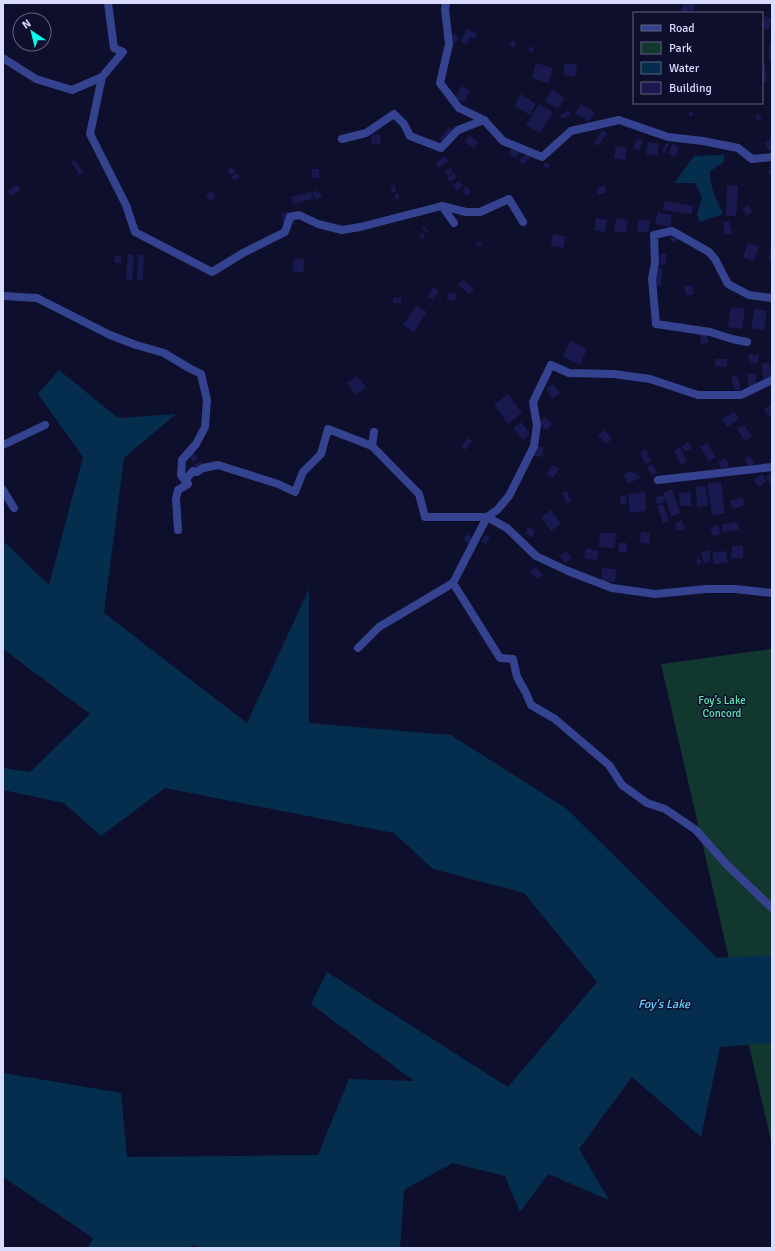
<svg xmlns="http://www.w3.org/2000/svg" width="775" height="1251" viewBox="0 0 775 1251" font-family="Signika,sans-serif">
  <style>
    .green { fill: #11372f }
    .water { fill: #052d4e }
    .building { fill: #1a194f }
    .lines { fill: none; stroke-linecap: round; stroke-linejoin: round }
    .minor { stroke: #35428f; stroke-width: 8 }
    .labels { text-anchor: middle; stroke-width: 3; stroke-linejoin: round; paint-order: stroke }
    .park-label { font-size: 11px; fill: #59ebad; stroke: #0e0f2c }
    .water-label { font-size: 12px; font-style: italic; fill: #68d3ff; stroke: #0e0f2c }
  </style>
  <rect width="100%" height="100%" fill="#0e0f2c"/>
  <path class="green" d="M772 649V1145L661 664Z"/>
  <g class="water">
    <path d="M724 155V162L710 171C709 186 717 200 723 214L700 222 697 214 702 197 695 183H674L694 156Z"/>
    <path d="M59 370 118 418 176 414 124 458 104 613 247 723 309 589V723L451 735 567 809 717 958 772 955V1043L720 1047 701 1137 632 1077 579 1149 609 1200 548 1174 520 1212 505 1176 452 1163 404 1190 400 1248H202L192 1245 190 1248H88L93 1238 3 1177 4 1073 121 1093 127 1157 318 1155 349 1079 414 1081 311 1004 327 972 508 1087 597 982 524 893 433 869 394 833 165 788 101 836 64 803 3 790V768L30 772 90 714 3 649V541L49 585 83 457 38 394Z"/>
  </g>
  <g class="building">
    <path d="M684 3H696L692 13H685L681 11Z"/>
    <path d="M765 16 772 19 768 30 762 27Z"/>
    <path d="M467 29 477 34 475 39 470 37 467 44 461 41Z"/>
    <path d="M455 34 459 39 454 43 450 37Z"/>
    <path d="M513 40 517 44 513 48 509 44Z"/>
    <path d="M770 43 772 44V60L768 59Z"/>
    <path d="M531 46 534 50 531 53 528 48Z"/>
    <path d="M536 63 553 68 548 83 532 78Z"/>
    <path d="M565 63 577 65 575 77 563 75Z"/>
    <path d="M762 64H765L767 82 762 83Z"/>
    <path d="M462 86 470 91 464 102 455 98Z"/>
    <path d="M552 90 565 98 558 109 545 102Z"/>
    <path d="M521 94 536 104 530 115 514 106Z"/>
    <path d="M539 104 553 112 540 133 526 125Z"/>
    <path d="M581 104 595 112 589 122 575 114Z"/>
    <path d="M568 110 571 114 563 119 560 116Z"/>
    <path d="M691 111 694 115 691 117 688 114Z"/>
    <path d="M758 114 762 119 758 121 755 116Z"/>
    <path d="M449 127 454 131 444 143 439 139Z"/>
    <path d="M602 130 607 133 598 146 594 143Z"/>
    <path d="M372 134 381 135 380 144 371 143Z"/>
    <path d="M469 135 478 142 474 148 465 142Z"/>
    <path d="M638 138 643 141 639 150 633 148Z"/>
    <path d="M771 138 772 149 769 151 764 143Z"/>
    <path d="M648 142 659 144 657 156 646 154Z"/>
    <path d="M666 143 669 144 665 153 662 152Z"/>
    <path d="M672 144 679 147 675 157 668 154Z"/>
    <path d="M616 146 627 148 625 160 614 158Z"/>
    <path d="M513 147 520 152 515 158 508 153Z"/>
    <path d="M527 154 530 159 522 164 519 159Z"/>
    <path d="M445 156 449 161 439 168 436 163Z"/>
    <path d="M75 160 83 172 79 175 71 162Z"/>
    <path d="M771 161H772V175L768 174Z"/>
    <path d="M544 163H550L549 168 544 167Z"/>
    <path d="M232 167 236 172 231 175 227 170Z"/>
    <path d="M450 168 453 172 448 176 445 172Z"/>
    <rect x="312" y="169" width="7" height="9"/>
    <path d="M237 173 240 177 234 181 231 177Z"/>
    <path d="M454 173 456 178 450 182 447 178Z"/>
    <path d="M459 181 463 186 457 191 453 186Z"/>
    <path d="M17 185 21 190 11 196 8 191Z"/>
    <path d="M391 185H395L396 192H392Z"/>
    <path d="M605 185 607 192 598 195 596 188Z"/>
    <path d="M727 185 738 186 736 216H726Z"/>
    <path d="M466 186 471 192 466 196 462 190Z"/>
    <path d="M317 190 322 196 317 200 312 194Z"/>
    <path d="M212 191 216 197 210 201 206 195Z"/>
    <path d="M311 192 313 199 293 204 291 197Z"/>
    <path d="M397 193 400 197 396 200 394 196Z"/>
    <path d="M664 201 693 206 692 214 663 210Z"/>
    <path d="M748 205 753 212 747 216 742 209Z"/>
    <path d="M290 211 295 224 285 227 281 214Z"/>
    <path d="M658 212 672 215 670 227 655 224Z"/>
    <path d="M596 218 607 220 605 232 594 230Z"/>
    <path d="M616 218 628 220 626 233 614 231Z"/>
    <path d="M639 219 650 221 648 233 637 231Z"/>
    <path d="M729 221 732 233 725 235 723 222Z"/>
    <path d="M424 226 429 232 427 234 422 228Z"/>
    <path d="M423 233 425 237 422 239 419 235Z"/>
    <path d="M553 234 565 236 563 248 551 246Z"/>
    <path d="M677 234 679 239 673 243 670 238Z"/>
    <path d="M481 241 482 245 477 246 476 242Z"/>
    <path d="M748 243 759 246 754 261 743 258Z"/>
    <path d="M771 245H772V259H769Z"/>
    <path d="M128 254 134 255 132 280 126 279Z"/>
    <path d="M661 254H666V265H660Z"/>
    <path d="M121 255V263H115L114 256Z"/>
    <path d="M138 255H144L143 281 137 280Z"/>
    <path d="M294 258 305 260 303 273 292 271Z"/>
    <path d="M656 268H663L661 286 654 285Z"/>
    <path d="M463 280 474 289 469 294 458 285Z"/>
    <path d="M692 285 694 294 687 296 684 287Z"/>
    <path d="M433 287 439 291 433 300 427 297Z"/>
    <path d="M448 293 456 294 455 301 447 300Z"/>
    <path d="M401 297V303H393V298Z"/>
    <path d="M417 305 427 312 414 332 403 325Z"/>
    <path d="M731 307 745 309 742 329 728 327Z"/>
    <path d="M755 308 767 311 764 330 751 328Z"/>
    <path d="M706 328 708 343 701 344 699 329Z"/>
    <path d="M570 341 587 349 580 365 563 356Z"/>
    <path d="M749 354 759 355 758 363H749Z"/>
    <path d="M715 359H727V367L715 366Z"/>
    <path d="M769 362 772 380 764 381 761 364Z"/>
    <path d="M755 373 757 385 749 387 747 374Z"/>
    <path d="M737 375 741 389 735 391 731 377Z"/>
    <path d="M357 376 366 387 356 395 347 383Z"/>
    <path d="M554 384 560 394 552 399 546 389Z"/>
    <path d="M508 394 522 413 508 424 494 405Z"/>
    <path d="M772 405V414L768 416 764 409Z"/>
    <path d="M734 412 739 419 727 427 722 419Z"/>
    <path d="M545 417 552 424 546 430 539 423Z"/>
    <path d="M521 422 530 434 523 440 513 428Z"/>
    <path d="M744 425 752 436 745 441 737 429Z"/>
    <path d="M604 430 612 438 607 444 598 436Z"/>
    <path d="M468 438 472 441 465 450 461 446Z"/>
    <path d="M688 442 692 448 685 452 681 447Z"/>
    <path d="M707 443 716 457 709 461 700 447Z"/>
    <path d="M536 446 544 447 542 457 534 456Z"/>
    <path d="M680 447 687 462 681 465 674 450Z"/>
    <path d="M646 449 651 461 645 464 640 452Z"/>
    <path d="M194 453 198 459 193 462 189 456Z"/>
    <path d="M749 455 755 463 750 467 744 460Z"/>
    <path d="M726 458 729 466 721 469 718 461Z"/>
    <path d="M201 461 204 465 197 470 194 465Z"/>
    <path d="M652 464 658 473 652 476 647 467Z"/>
    <path d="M553 465 559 469 553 478 547 474Z"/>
    <path d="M630 471 641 477 628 484 624 474Z"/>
    <path d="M772 473V488L766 476Z"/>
    <path d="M762 474 767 481 758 487 754 480Z"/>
    <path d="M721 482 725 513 712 515 707 483Z"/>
    <path d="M706 486 708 506 697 507 696 487Z"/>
    <path d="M672 489 680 513 671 517 663 493Z"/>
    <path d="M567 491 571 501 567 503 562 493Z"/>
    <path d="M645 492 646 511 630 513 628 494Z"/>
    <path d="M691 492V506H680L679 493Z"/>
    <path d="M626 495 627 504 621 505 620 496Z"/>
    <path d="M663 495 665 502 657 504 655 498Z"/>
    <path d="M742 497 745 505 733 509 730 501Z"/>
    <path d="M663 504 669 520 663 523 657 506Z"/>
    <path d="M551 510 561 524 551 531 541 517Z"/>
    <path d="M682 520 685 529 677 531 675 523Z"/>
    <path d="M737 522 739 530 723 532 722 525Z"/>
    <path d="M718 525 720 534 713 536 710 527Z"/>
    <path d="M528 527 535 530 533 537 525 534Z"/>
    <path d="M641 532 650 533 649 544 640 543Z"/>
    <path d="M600 533H616L615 548 599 547Z"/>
    <path d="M469 534 473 540 468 544 463 538Z"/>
    <path d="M485 535 490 537 486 544 481 542Z"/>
    <rect x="619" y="543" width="8" height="9"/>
    <path d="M732 546H743V558H731Z"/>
    <path d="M586 548 599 551 597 560 584 558Z"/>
    <path d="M709 550 711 561 704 563 701 552Z"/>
    <path d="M567 551 572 558 565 563 560 556Z"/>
    <path d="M726 551 728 562 714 564 712 553Z"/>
    <path d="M699 558 702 563 699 565 696 561Z"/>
    <path d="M534 567 543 574 538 579 530 572Z"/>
    <path d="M602 568 616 569 615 582 601 581Z"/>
  </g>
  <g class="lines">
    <g class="minor">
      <path d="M446 3 445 9 449 44 440 83 459 108 484 120"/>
      <path d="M3 58 36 79 72 90 102 77 123 52 114 48 108 3"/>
      <path d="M102 77 90 134 126 205 135 232 212 272 243 253 285 232 290 217 299 215 318 224 342 230 360 227 442 206 454 223"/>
      <path d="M342 139 366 133 394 114 404 124 410 136 441 148 458 130 484 120 503 141 542 157 571 131 619 120 668 137 703 141 738 148 752 159 772 157"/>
      <path d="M442 206 466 212H480L509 199 523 222"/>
      <path d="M3 296 37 298 110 335 136 345 164 353 189 368 201 374 207 400 205 427 196 444 182 460 181 475 187 483"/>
      <path d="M747 342 732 339 710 332 656 324 652 279 655 263 654 235 672 231 709 252 715 259 728 284 749 295 772 298"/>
      <path d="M772 380 741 395H698L650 379 614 374 569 373 551 365 533 402 537 425 534 446 509 496 497 510 487 517 507 528 536 556 568 571 612 588 655 594 706 589H735L772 593"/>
      <path d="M3 445 45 425"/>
      <path d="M372 446 374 432"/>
      <path d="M658 480 772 467"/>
      <path d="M3 490 14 508"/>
      <path d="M178 530 176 499 178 490 188 484 186 479 193 471 197 472 203 468 218 465 278 484 295 492 303 472 321 454 328 429 372 446 419 494 425 517H487L453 583 500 658 513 659 517 677 526 693 531 705 555 719 609 765 622 785 647 803 665 809 696 830 727 865 772 908"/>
      <path d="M358 648 379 627 453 583"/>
    </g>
  </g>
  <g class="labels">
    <g class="park-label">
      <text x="722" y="704">Foy’s Lake<tspan x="722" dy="13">Concord</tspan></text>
    </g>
    <g class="water-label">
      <text x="664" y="1008">Foy's Lake</text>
    </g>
  </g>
  <rect width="775" height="1251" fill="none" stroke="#dadcff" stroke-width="8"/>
  <rect x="633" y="12" width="130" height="92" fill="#0e0f2c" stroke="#606180"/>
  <rect x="641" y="25" width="20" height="6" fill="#35428f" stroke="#606180"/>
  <text x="669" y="32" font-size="12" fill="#dadcff">Road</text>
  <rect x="641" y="42" width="20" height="12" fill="#11372f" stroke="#606180"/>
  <text x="669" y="52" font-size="12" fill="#dadcff">Park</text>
  <rect x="641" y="62" width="20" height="12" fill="#052d4e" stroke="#606180"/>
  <text x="669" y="72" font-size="12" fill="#dadcff">Water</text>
  <rect x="641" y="82" width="20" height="12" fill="#1a194f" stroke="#606180"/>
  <text x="669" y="92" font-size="12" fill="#dadcff">Building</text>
  <g transform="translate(32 32) rotate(325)"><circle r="19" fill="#0e0f2c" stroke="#606180"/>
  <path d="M0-3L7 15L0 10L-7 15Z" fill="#06ffec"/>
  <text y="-6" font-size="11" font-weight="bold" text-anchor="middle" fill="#dadcff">N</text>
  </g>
</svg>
